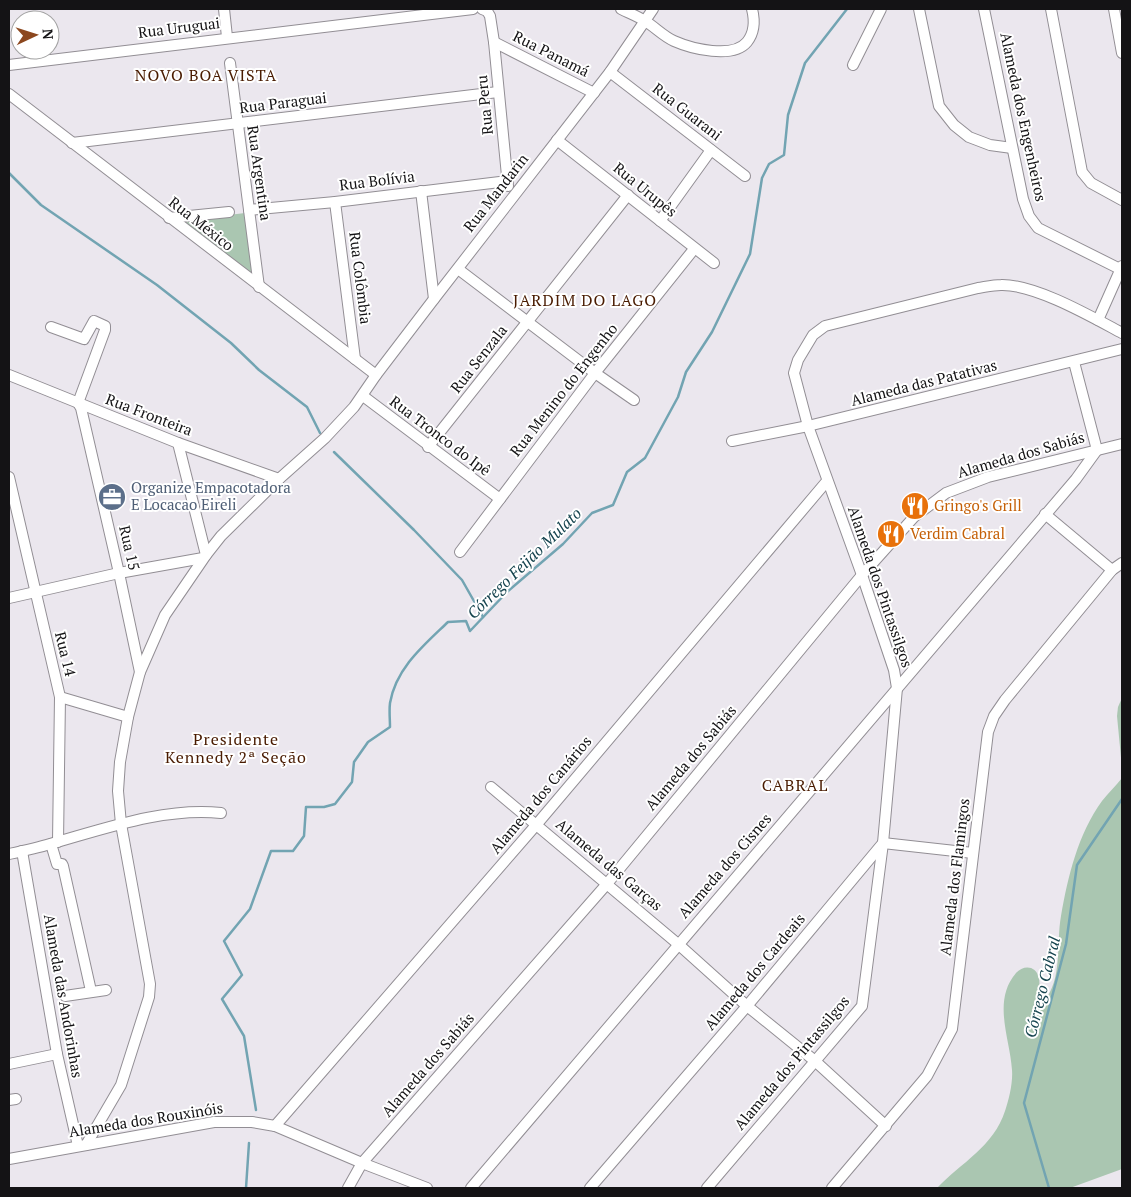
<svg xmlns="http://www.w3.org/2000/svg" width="1131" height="1197" viewBox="0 0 1131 1197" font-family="'PT Serif',serif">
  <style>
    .green { fill: #aac6b1 }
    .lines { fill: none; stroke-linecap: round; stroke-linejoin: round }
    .stream { stroke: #72a4b2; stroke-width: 2.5 }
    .street-casing { stroke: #928e94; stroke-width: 12 }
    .street { stroke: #fff; stroke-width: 10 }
    .labels { text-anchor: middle; stroke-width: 4; stroke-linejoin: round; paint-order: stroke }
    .street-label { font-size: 15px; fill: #141315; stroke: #fff }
    .service-label { font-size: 15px; fill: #4e5e75; stroke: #fff; text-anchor: start }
    .food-label { font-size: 15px; fill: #c56008; stroke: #fff; text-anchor: start }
    .neighbourhood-label { font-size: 16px; letter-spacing: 1px; fill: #491b00; stroke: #fff }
    .water-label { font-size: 16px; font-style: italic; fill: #16444f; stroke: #fff }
  </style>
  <rect width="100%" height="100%" fill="#ebe7ee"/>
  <g class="green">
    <path d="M245 213 253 279 180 221Z"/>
    <path d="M1122 698V768L1117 716 1118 707Z"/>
    <path d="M1122 778V1169L1070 1188H937C961 1163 994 1146 1005 1111 1009 1099 1013 1083 1012 1070 1010 1038 992 1001 1016 973 1023 965 1036 965 1039 978 1040 983 1039 991 1039 997L1044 1001C1063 979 1056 943 1061 916 1068 876 1078 834 1102 801 1108 793 1116 786 1122 778Z"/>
  </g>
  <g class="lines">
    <g class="stream">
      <path d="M9 173 41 205 157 285 231 343 259 370 307 407 320 433"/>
      <path d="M334 452 414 530 462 580 483 617"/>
      <path d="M256 1110 244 1036 222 999 242 975 224 941 250 909 271 851H293L304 836 306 807H324L335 804 352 782 354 762 368 742 390 727C390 719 389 711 390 703 396 668 424 645 448 622L466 621 470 631 507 592 563 544 592 513 613 505 627 472 645 458 678 397 686 372 712 332 750 254 762 178 769 164 784 155 788 115 805 63 847 9"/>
      <path d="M246 1188 249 1143"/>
      <path d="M1049 1188 1024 1103 1066 944 1077 865 1122 799"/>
    </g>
    <defs>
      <g id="street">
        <path d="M224 9 227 37"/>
        <path d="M482 9 487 11 490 16 494 42 508 186"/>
        <path d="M621 9C629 13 637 16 645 21 655 27 663 36 674 41 692 49 733 59 747 42 755 32 755 21 752 9"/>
        <path d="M919 9 939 106 954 125 969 137 990 145 1012 148"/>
        <path d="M984 9 1023 199 1029 216 1038 228 1120 269"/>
        <path d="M1051 9 1082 172 1091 183 1122 200"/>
        <path d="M1114 9 1122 53"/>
        <path d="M494 42 594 93"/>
        <path d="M230 63 259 287"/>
        <path d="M9 65 473 9"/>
        <path d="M853 65 881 9"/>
        <path d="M610 72 745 176"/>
        <path d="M9 94 376 375"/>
        <path d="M557 140 714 263"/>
        <path d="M72 143 498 92"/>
        <path d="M421 191 434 299"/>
        <path d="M335 202 355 359"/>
        <path d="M249 210 335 202 508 181"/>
        <path d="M169 218 229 212"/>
        <path d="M660 221 711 150"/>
        <path d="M458 269 595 373 634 400"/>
        <path d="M1098 320 1122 266"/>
        <path d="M51 327 84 339 94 321 105 326V330L78 403 81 408 119 573 140 672"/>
        <path d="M9 375 178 443 279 479"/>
        <path d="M363 396 500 499"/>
        <path d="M732 441 808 426 1122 349"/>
        <path d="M178 443 206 555"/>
        <path d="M428 447 628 195"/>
        <path d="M9 477 60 697 58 842"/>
        <path d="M1045 514 1112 570"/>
        <path d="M460 552 595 373 694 249"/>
        <path d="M9 598 119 573 203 558"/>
        <path d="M60 697 128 717"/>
        <path d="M491 787 678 944 747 1006 815 1061 886 1126"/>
        <path d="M51 844 57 864H62L63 866 91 991"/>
        <path d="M22 851 57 1054 78 1146"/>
        <path d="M9 854C23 851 37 848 50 844 104 829 164 807 221 813"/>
        <path d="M65 996 106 990"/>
        <path d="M9 1064 57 1054"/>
        <path d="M9 1100 16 1099"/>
        <path d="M275 1126 537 824 827 481"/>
        <path d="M86 1145 121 1085 149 997 150 984 121 824 118 791 120 762 128 717 140 672 165 615 206 555 221 536 279 479 325 438 354 407 376 375 434 299 610 72 653 9"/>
        <path d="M9 1159 214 1122H252L275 1126 362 1163 427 1188"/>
        <path d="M348 1188 362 1163 606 885 862 575 914 517 946 493 988 477 1122 444"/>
        <path d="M471 1188 1076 479 1097 450 1074 362"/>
        <path d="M590 1188 747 1006 883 843 973 853"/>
        <path d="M707 1188 862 1006 883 843 897 688 894 670 862 575 808 426 794 373 798 360 813 335 825 326 978 288C985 287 993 285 1001 285 1035 284 1092 317 1122 333"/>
        <path d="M832 1188 927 1076 952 1029 988 732 994 716 1005 700 1112 570 1122 563"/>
      </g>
    </defs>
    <use href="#street" class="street-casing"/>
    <use href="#street" class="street"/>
  </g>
  <defs>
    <symbol id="office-disc" viewBox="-11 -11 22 22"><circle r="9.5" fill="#5c6f8a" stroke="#fff"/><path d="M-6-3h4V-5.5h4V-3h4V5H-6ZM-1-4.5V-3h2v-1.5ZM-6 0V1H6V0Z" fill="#fff"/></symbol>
    <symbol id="restaurant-disc" viewBox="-11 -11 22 22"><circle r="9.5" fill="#e8710a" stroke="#fff"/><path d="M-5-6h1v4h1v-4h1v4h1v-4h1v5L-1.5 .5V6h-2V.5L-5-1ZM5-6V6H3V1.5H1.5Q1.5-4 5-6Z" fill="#fff"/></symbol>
  </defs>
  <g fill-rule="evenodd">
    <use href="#office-disc" x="96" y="481" width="32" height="32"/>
    <use href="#restaurant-disc" x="899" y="490" width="32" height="32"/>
    <use href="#restaurant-disc" x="875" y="518" width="32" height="32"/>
  </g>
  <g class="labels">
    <g class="street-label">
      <text transform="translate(179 28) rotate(-7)" y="5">Rua Uruguai</text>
      <text transform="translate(551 54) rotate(27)" y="5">Rua Panamá</text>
      <text transform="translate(283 103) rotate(-7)" y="5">Rua Paraguai</text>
      <text transform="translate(485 105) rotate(-96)" y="5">Rua Peru</text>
      <text transform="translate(687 112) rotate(38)" y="5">Rua Guarani</text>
      <text transform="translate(1023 117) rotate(78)" y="5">Alameda dos Engenheiros</text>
      <text transform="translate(259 173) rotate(82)" y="5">Rua Argentina</text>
      <text transform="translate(377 181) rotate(-7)" y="5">Rua Bolívia</text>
      <text transform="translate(645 190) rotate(39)" y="5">Rua Urupês</text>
      <text transform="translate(496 193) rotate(-52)" y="5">Rua Mandarin</text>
      <text transform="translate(201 224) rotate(38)" y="5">Rua México</text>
      <text transform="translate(360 278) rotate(83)" y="5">Rua Colômbia</text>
      <text transform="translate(479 359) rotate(-52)" y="5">Rua Senzala</text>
      <text transform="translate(924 383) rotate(-14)" y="5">Alameda das Patativas</text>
      <text transform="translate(564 390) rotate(-52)" y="5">Rua Menino do Engenho</text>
      <text transform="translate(149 415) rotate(21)" y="5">Rua Fronteira</text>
      <text transform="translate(440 436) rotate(37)" y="5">Rua Tronco do Ipê</text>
      <text transform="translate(1021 455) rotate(-16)" y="5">Alameda dos Sabiás</text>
      <text transform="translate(129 548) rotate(77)" y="5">Rua 15</text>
      <text transform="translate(880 587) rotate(71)" y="5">Alameda dos Pintassilgos</text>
      <text transform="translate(65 654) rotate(76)" y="5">Rua 14</text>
      <text transform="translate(691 758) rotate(-50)" y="5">Alameda dos Sabiás</text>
      <text transform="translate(541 795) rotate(-50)" y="5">Alameda dos Canários</text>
      <text transform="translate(609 865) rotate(40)" y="5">Alameda das Garças</text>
      <text transform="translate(725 866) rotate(-49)" y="5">Alameda dos Cisnes</text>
      <text transform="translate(955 877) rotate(-83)" y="5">Alameda dos Flamingos</text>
      <text transform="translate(755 972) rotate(-50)" y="5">Alameda dos Cardeais</text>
      <text transform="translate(63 996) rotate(80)" y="5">Alameda das Andorinhas</text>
      <text transform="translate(792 1063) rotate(-50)" y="5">Alameda dos Pintassilgos</text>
      <text transform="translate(428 1065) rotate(-49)" y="5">Alameda dos Sabiás</text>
      <text transform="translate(146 1120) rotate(-9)" y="5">Alameda dos Rouxinóis</text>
    </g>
    <g class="service-label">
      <text x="131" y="493">Organize Empacotadora<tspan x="131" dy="17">E Locacao Eireli</tspan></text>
    </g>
    <g class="food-label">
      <text x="934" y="511">Gringo's Grill</text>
      <text x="910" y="539">Verdim Cabral</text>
    </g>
    <g class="neighbourhood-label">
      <text x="206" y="81">NOVO BOA VISTA</text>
      <text x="585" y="306">JARDIM DO LAGO</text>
      <text x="236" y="745">Presidente<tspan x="236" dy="18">Kennedy 2ª Seção</tspan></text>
      <text x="795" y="791">CABRAL</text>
    </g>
    <g class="water-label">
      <text transform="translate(524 563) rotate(-44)" y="6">Córrego Feijão Mulato</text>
      <text transform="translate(1042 987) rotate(-76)" y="6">Córrego Cabral</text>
    </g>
  </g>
  <rect width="1131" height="1197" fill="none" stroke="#141315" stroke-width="20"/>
  <g transform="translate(35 35) rotate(86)"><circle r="24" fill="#ffffff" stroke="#a1a1a1"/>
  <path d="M0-4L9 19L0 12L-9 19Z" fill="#8c471e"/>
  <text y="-8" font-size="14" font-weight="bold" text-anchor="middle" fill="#141315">N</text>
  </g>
</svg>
